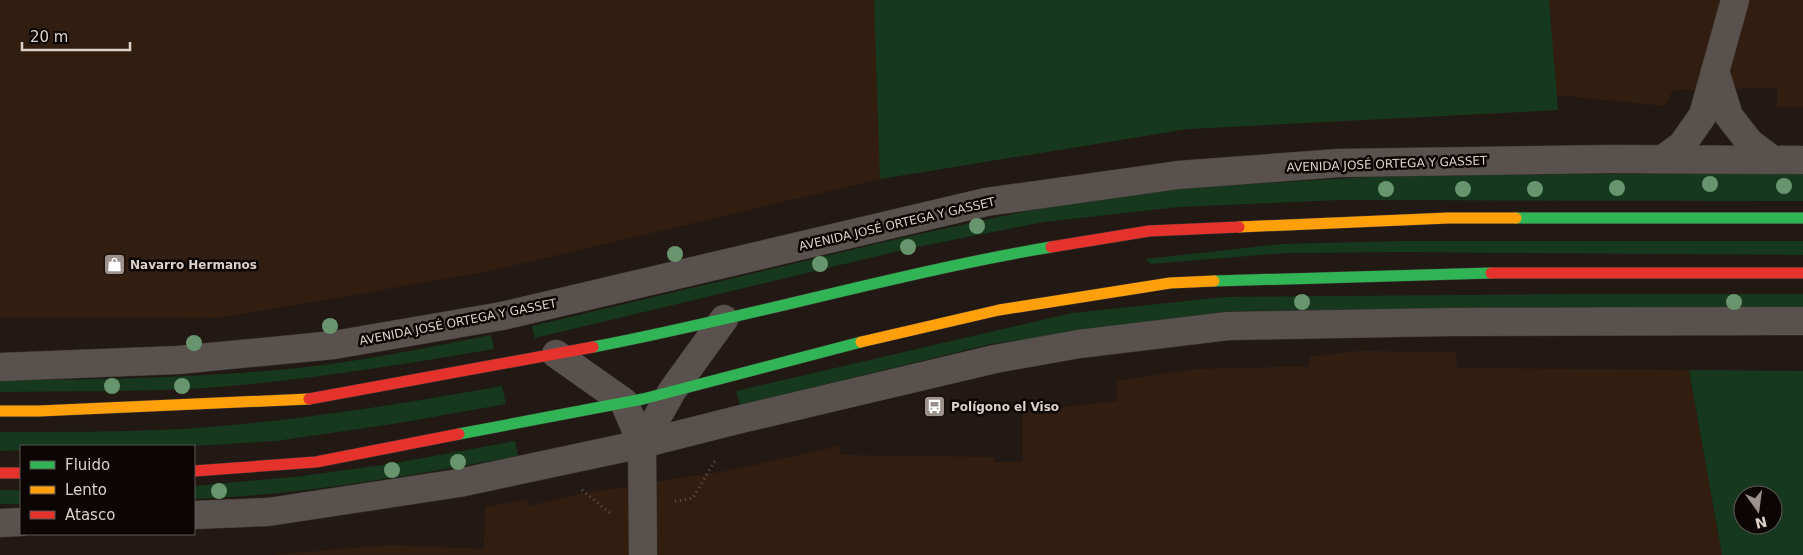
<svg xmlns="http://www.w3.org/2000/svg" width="1803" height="555" viewBox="0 0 1803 555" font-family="'DejaVu Sans',sans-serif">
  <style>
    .built { fill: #321e11 }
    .green { fill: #15381e; fill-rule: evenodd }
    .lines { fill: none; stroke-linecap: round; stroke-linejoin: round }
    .street-casing { stroke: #3d3632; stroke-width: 29 }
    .fast-casing { stroke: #3d3632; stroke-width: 12 }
    .slow-casing { stroke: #3d3632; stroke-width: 12 }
    .jam-casing { stroke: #3d3632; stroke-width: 12 }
    .path { stroke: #5b5451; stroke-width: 3; stroke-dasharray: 1 4; stroke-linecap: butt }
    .street { stroke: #58514d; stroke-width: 28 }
    .fast { stroke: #30b455; stroke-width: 11 }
    .slow { stroke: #ff9f0a; stroke-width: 11 }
    .jam { stroke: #e5322d; stroke-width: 11 }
    .tree { fill: #68956e }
    .labels { text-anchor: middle; stroke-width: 5; stroke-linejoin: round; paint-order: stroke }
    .street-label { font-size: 12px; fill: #ddd2cb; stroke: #0b0503 }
    .poi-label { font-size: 12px; font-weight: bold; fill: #ddd2cb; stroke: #0b0503; text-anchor: start }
  </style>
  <rect width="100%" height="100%" fill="#221914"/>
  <g class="built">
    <path d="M0 0H1803V107H1777V88L1673 90 1665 106 1557 95 1558 110 1188 129 880 179 486 272 217 318 0 317Z"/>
    <path d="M1357 351 1456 352 1457 368 1689 370 1722 555H271L390 545 484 549 485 507 527 500 528 506 579 494 732 470 840 446V455L994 457V462H1023V412L1117 401V381L1196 369 1278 367H1309L1310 357Z"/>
  </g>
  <g class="green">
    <path d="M874 0H1549L1558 110 1188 129 880 179Z"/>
    <path d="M1803 173V201L1341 200 1178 207 1044 222 907 249 535 338 532 326 901 238 1036 209 1170 189 1399 175Z"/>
    <path d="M1402 241H1803V255L1403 252 1285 253 1151 264 1145 259 1282 244Z"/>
    <path d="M1579 294H1803V309L1230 311 991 344 740 405 736 391 1072 313 1225 297Z"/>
    <path d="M491 335 494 349C398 365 302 381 205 388 137 392 68 391 0 392V380C92 380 185 378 277 370 349 364 420 349 491 335Z"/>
    <path d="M1689 370 1803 371V555H1722ZM1743 495H1773V525H1743Z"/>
    <path d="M502 386 506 404 393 424 276 441 193 446H21V450L0 451V432C61 432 122 432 182 429 290 422 396 405 502 386Z"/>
    <path d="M515 441 518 456C411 475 303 495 194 499V486L303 476 396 463Z"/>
    <rect x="0" y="490" width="21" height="14"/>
  </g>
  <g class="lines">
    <defs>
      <g id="street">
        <path d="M1715 71 1729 116 1750 143 1773 160"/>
        <path d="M1663 159 1682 145 1703 115 1735 0"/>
        <path d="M556 354 624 402 642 444 643 555"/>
        <path d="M0 367 178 360 334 345 502 316 986 202 1178 175 1339 163 1612 159 1803 160"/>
        <path d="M642 444 672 391 724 319"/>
        <path d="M194 515 268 512 459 483 642 444 741 419 995 359 1079 344 1228 326 1450 322 1803 321"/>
        <path d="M0 523 21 522"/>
      </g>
      <g id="fast">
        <path d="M1516 218H1803"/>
        <path d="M1214 281 1491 273"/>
        <path d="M593 347C747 318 897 273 1051 247"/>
        <path d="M459 434 643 399 861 342"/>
      </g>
      <g id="slow">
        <path d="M1239 227 1448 218H1516"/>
        <path d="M861 342 999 310 1170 283 1214 281"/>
        <path d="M0 411H39L309 399"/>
      </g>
      <g id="jam">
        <path d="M1051 247 1149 231 1239 227"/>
        <path d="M1491 273H1803"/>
        <path d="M309 399 593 347"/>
        <path d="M194 471 316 462 459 434"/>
        <path d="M0 473H21"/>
      </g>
    </defs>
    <use href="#street" class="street-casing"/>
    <use href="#fast" class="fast-casing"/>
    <use href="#slow" class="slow-casing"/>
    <use href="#jam" class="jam-casing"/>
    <g class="path">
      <path d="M582 490 610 513"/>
      <path d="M675 501 693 498 714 462 717 460"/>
    </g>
    <use href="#street" class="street"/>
    <use href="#fast" class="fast"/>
    <use href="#slow" class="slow"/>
    <use href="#jam" class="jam"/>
  </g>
  <g class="tree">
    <circle cx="1710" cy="184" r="8"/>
    <circle cx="1784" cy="186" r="8"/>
    <circle cx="1617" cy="188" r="8"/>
    <circle cx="1386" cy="189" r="8"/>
    <circle cx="1463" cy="189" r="8"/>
    <circle cx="1535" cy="189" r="8"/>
    <circle cx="977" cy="226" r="8"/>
    <circle cx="908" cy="247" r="8"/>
    <circle cx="675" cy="254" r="8"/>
    <circle cx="820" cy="264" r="8"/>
    <circle cx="1302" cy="302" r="8"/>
    <circle cx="1734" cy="302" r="8"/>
    <circle cx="330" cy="326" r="8"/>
    <circle cx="194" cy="343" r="8"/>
    <circle cx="112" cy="386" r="8"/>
    <circle cx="182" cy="386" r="8"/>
    <circle cx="458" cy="462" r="8"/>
    <circle cx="392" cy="470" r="8"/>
    <circle cx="219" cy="491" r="8"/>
  </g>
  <defs>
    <symbol id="shop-square" viewBox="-11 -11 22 22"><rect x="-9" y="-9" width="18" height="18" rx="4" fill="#9c918b" stroke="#0b0503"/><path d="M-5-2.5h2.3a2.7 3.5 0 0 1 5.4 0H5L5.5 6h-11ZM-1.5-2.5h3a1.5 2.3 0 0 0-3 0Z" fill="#fff"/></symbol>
    <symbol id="bus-square" viewBox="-11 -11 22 22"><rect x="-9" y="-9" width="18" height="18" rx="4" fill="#9c918b" stroke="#0b0503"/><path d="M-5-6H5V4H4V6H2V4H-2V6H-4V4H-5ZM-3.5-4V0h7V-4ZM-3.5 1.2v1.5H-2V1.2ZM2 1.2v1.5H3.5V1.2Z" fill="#fff"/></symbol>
  </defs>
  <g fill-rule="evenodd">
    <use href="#shop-square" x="102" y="252" width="25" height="25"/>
    <use href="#bus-square" x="922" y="394" width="25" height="25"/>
  </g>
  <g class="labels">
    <g class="street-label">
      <text transform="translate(1387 164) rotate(-2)" y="4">AVENIDA JOSÉ ORTEGA Y GASSET</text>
      <text transform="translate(897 224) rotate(-13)" y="4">AVENIDA JOSÉ ORTEGA Y GASSET</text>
      <text transform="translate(458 322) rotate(-11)" y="4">AVENIDA JOSÉ ORTEGA Y GASSET</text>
    </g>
    <g class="poi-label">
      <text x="130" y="269">Navarro Hermanos</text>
      <text x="951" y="411">Polígono el Viso</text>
    </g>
  </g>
  <rect x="20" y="445" width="175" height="90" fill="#0b0503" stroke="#5f5753"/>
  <rect x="30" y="461" width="25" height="8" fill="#30b455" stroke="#5f5753"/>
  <text x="65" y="470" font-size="15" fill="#ddd2cb">Fluido</text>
  <rect x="30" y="486" width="25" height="8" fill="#ff9f0a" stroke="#5f5753"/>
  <text x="65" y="495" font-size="15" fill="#ddd2cb">Lento</text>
  <rect x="30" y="511" width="25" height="8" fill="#e5322d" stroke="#5f5753"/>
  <text x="65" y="520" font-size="15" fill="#ddd2cb">Atasco</text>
  <g transform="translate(1758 510) rotate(166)"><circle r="24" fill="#0b0503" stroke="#5f5753"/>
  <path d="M0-4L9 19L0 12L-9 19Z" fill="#9c918b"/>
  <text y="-8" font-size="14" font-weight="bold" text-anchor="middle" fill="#ddd2cb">N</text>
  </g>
  <path d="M22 42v8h108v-8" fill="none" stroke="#ddd2cb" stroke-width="2.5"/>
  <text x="30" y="42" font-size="15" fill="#ddd2cb" stroke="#0b0503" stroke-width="4" paint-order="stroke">20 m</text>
</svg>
